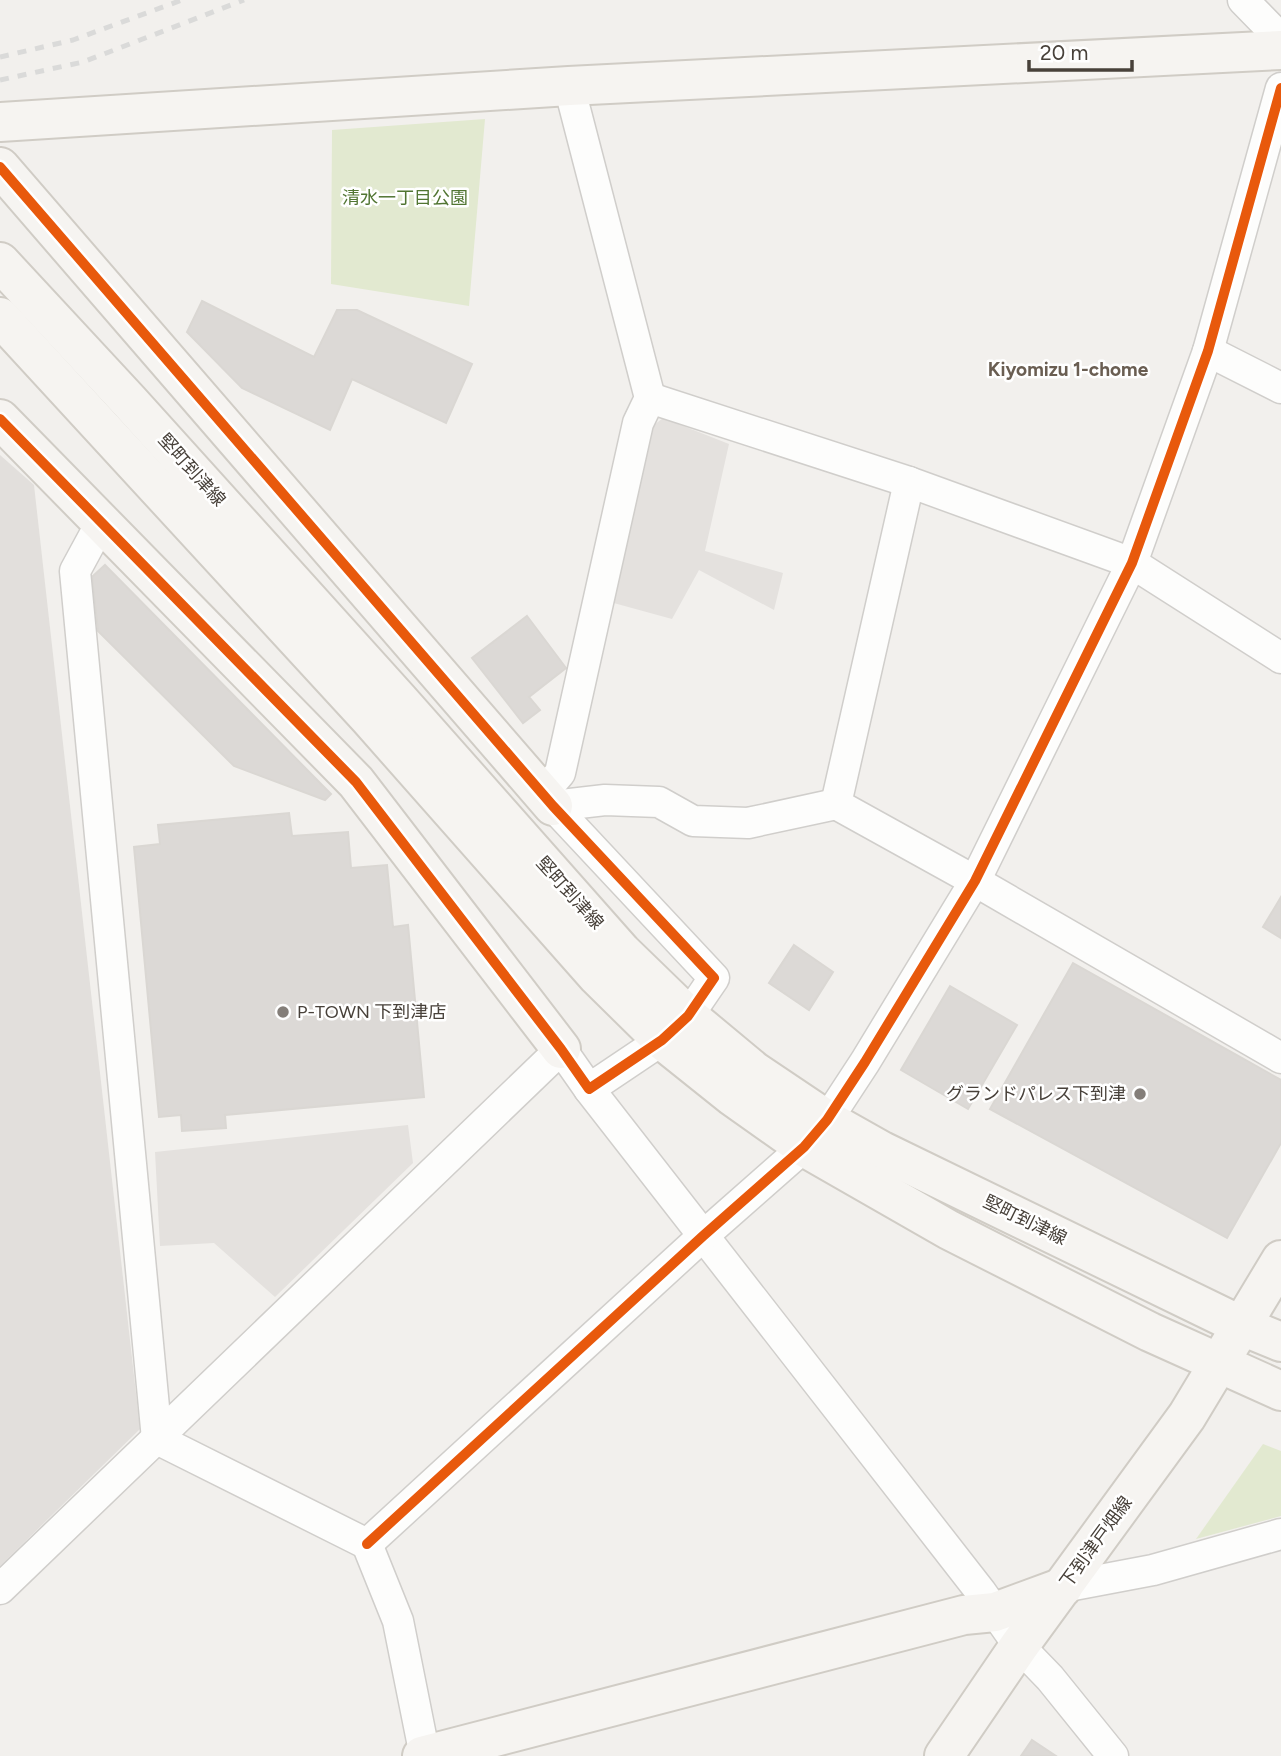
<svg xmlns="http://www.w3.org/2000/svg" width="1281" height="1756" viewBox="0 0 1281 1756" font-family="Figtree,'Noto Sans JP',sans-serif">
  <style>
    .industrial { fill: #e2dfdc }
    .green { fill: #e2e9d0 }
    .parking { fill: #e4e1de }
    .building { fill: #dcd9d6; stroke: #dad7d3; stroke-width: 2 }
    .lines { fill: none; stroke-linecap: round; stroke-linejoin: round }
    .street-casing { stroke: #d0cecb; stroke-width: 33 }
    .secondary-casing { stroke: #d0ccc5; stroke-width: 42 }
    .street { stroke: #fdfdfc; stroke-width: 30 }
    .secondary { stroke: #f6f4f1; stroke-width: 38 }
    .rail { stroke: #dadad9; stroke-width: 5; stroke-dasharray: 9 9; stroke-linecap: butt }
    .cycleway-casing { stroke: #fff; stroke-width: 15 }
    .cycleway { stroke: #e8590c; stroke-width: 10 }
    .poi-dot { fill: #847e79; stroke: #fff; stroke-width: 2.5 }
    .labels { text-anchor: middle; stroke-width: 5; stroke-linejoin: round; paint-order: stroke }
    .park-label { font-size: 18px; fill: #517532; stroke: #fff }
    .street-label { font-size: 18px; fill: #48413a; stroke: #fff }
    .poi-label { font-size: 18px; fill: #48413a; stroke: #fff; text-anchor: start }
    .neighbourhood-label { font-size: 19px; font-weight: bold; fill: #6a5e52; stroke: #fff }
  </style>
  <rect width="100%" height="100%" fill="#f2f0ed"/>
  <path class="industrial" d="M0 455 34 485 140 1429 0 1566Z"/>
  <g class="green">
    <path d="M485 119 469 306 331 284 332 130Z"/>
    <path d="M1263 1444 1281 1451V1516L1196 1539Z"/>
  </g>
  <g class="parking">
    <path d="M663 418 729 444 705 551 783 573 774 610 699 570 672 619 610 602 649 429Z"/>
    <path d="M408 1125 413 1163 275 1297 214 1243 160 1246 155 1152Z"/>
  </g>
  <g class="building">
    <path d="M202 301 314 357 337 310H357L472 364 446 423 352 379 330 430 242 388 187 332Z"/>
    <path d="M105 565 331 794 325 800 234 766 98 631 92 577Z"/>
    <path d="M527 616 566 668 529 697 540 710 523 723 472 658Z"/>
    <path d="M289 813 292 836 348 832 351 868 387 865 393 927 408 925 424 1097 225 1115 226 1128 182 1131 181 1115 159 1117 134 847 160 844 158 825Z"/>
    <path d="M1281 897V938L1263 927Z"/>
    <path d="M794 945 833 972 809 1010 769 983Z"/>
    <path d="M1073 963 1281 1080V1143L1227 1238 990 1109Z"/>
    <path d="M950 986 1017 1025 968 1109 901 1070Z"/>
    <path d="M1032 1740 1056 1756H1021Z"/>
  </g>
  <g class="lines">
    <defs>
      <g id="street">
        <path d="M1243 0 1281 39"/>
        <path d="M1208 351 1281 388"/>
        <path d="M650 398 909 482 1132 563 1281 658"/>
        <path d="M101 523 75 571 157 1439"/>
        <path d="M542 794 560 773 638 423 650 398 569 86"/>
        <path d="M836 804 909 482"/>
        <path d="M553 806 605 800 659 802 693 821 748 823 836 804 975 881 1281 1058"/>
        <path d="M589 1089 981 1592 1019 1646 1050 1678 1113 1756"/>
        <path d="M157 1439 367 1544 398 1621 425 1756"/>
        <path d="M367 1544 703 1236 804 1147 827 1120 865 1062 975 881 1132 563 1208 351 1281 88"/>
        <path d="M1063 1587 1153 1570 1281 1534"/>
        <path d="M0 1589 561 1049 589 1089 662 1040 688 1016 714 978 553 806"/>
      </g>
      <g id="secondary">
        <path d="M0 122 569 86 1281 50"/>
        <path d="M0 167 553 806"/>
        <path d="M0 262 129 401 399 700 622 952 688 1016 754 1071 827 1120 882 1151 1242 1326 1281 1342"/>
        <path d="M0 317 369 718 597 976 662 1040 732 1096 804 1147 949 1230 1150 1332 1281 1391"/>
        <path d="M0 419 356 782 561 1049"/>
        <path d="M422 1756 964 1615 995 1612 1063 1587"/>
        <path d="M944 1756 1019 1646 1187 1416 1281 1260"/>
      </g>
    </defs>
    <use href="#street" class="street-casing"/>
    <use href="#secondary" class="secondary-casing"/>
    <use href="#street" class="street"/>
    <use href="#secondary" class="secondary"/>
    <g class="rail">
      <path d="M0 57 73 40 182 0"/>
      <path d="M0 80 83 62 244 0"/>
    </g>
    <defs>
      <g id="cycleway">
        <path d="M0 167 553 806 714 978 688 1016 662 1040 589 1089 561 1049 356 782 0 419"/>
        <path d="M367 1544 703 1236 804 1147 827 1120 865 1062 975 881 1132 563 1208 351 1281 88"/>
      </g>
    </defs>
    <use href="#cycleway" class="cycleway-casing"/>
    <use href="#cycleway" class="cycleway"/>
  </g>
  <g class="poi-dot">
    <circle cx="283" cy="1012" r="7"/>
    <circle cx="1140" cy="1094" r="7"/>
  </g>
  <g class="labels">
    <g class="park-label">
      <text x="405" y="204">清水一丁目公園</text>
    </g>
    <g class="street-label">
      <text transform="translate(192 470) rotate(48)" y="6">堅町到津線</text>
      <text transform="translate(570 893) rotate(48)" y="6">堅町到津線</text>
      <text transform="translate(1025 1220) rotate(26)" y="6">堅町到津線</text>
      <text transform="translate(1096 1542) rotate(-54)" y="6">下到津戸畑線</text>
    </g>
    <g class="poi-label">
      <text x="297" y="1018">P-TOWN 下到津店</text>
      <text x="1126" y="1100" text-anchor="end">グランドパレス下到津</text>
    </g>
    <g class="neighbourhood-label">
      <text x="1068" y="376">Kiyomizu 1-chome</text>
    </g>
  </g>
  <path d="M1029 60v10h103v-10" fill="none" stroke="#48413a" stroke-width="3.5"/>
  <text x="1040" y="60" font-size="21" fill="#48413a" stroke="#ffffff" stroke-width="5" paint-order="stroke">20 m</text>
</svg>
